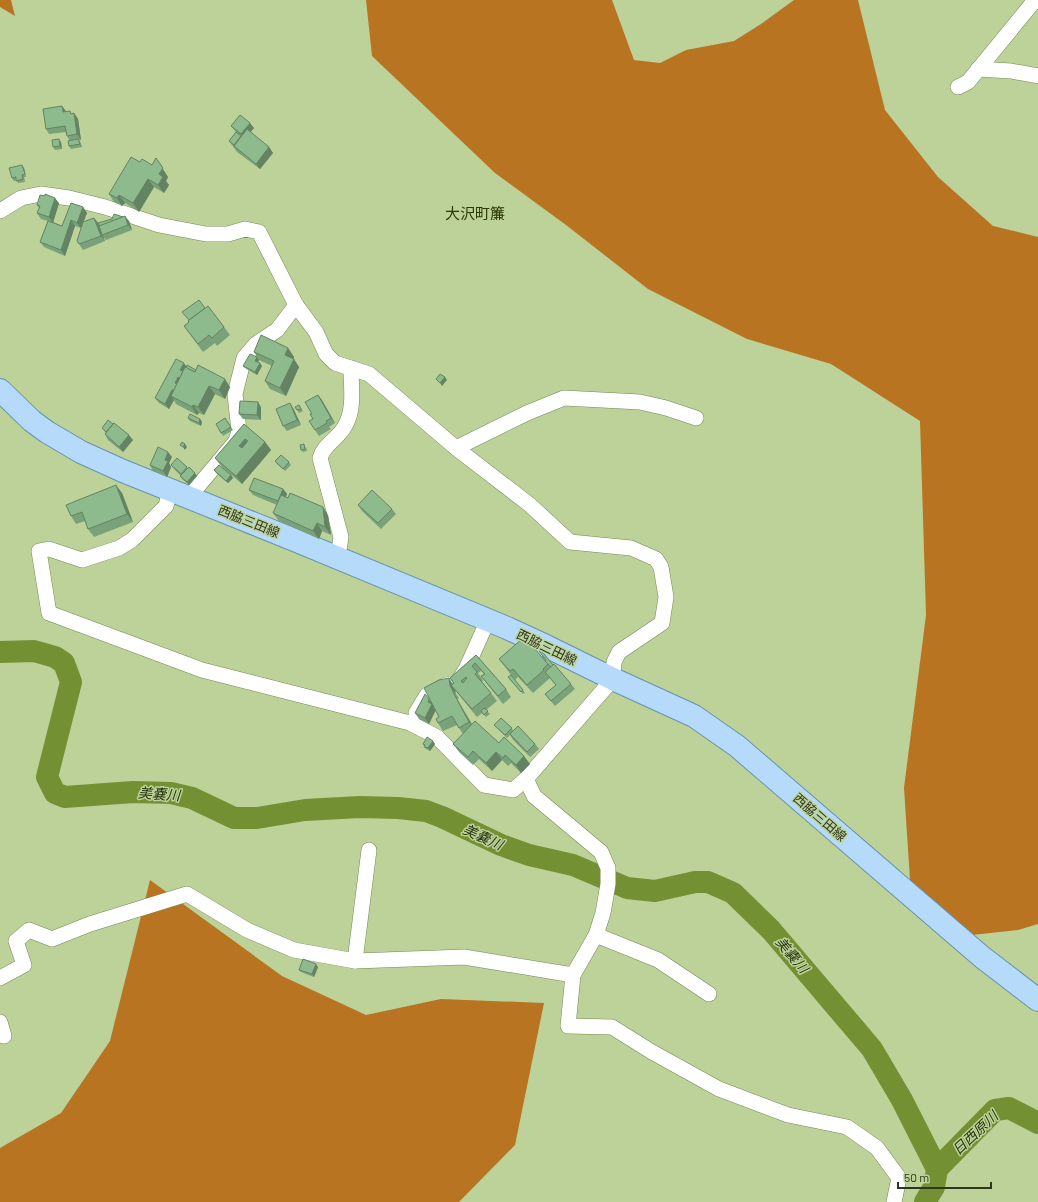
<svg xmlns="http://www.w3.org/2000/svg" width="1038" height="1202" viewBox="0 0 1038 1202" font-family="Barlow,'Noto Sans JP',sans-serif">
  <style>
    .forest { fill: #b97422 }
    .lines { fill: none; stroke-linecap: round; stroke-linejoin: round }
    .river { stroke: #739133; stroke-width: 22 }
    .minor-casing { stroke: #758953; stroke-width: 16 }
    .primary-casing { stroke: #6792ab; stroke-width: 24 }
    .minor { stroke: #fff; stroke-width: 15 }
    .primary { stroke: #b6dbfa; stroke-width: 22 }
    .wall { fill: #79a17a }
    .shaded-wall { fill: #638363 }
    .building { fill: #8dbb8e; stroke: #638363; fill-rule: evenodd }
    .labels { text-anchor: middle; stroke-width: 3; stroke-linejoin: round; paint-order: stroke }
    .street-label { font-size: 13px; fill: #2e361f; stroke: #bcd299 }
    .water-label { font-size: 14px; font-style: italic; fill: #28350e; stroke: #bcd299 }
    .quarter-label { font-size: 15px; fill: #2a3a01; stroke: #bcd299 }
  </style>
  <rect width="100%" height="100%" fill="#bcd299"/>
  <g class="forest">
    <path d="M0 0H11L15 16 0 7Z"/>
    <path d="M366 0H612L634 60 660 63 686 50 734 41 761 24 794 0H858L885 110 938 177 993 226 1038 237V924L1018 930 972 935 910 880 904 788 926 615 920 421 831 364 747 339 648 289 566 225 495 173 372 56Z"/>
    <path d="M150 880 282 976 366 1015 441 999 544 1003 515 1145 459 1202H0V1148L61 1113 110 1041Z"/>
  </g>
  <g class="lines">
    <g class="river">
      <path d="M0 652 34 651 55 657 64 663 71 682 47 777 55 793 65 797 133 792 171 793 192 798 234 818H257L305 810 360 807 398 808 426 811 442 817 501 845 529 855 573 865 627 888 655 891 695 882H708L733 893 771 930 872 1049 902 1100 937 1169 934 1187 925 1202"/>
      <path d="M937 1169 995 1110 1009 1108 1038 1123"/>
    </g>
    <defs>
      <g id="minor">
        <path d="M978 69 1011 71 1038 76"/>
        <path d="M958 87 968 82 1035 0"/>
        <path d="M0 211 21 198 41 194 69 198 105 207 159 225 206 234H228L245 229 259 232 296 305 316 332 326 354 335 363 369 374 456 448 530 505 570 542 631 548 656 559 661 567 666 597 662 623 619 652 614 662 613 679 526 779 534 796 601 852 608 868V884L603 913 596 935 573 975 568 1026 612 1027 652 1052 719 1089 788 1115 847 1127 877 1148 899 1178 894 1202"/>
        <path d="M456 448 527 413 564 398 640 402 666 408 696 418"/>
        <path d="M170 490 166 506 132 540 119 548 82 560 49 549 39 551 49 613 202 670 410 723 437 737 484 785 513 790 526 779"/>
        <path d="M189 497 236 441 239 431 235 394 244 358 256 344 277 330 296 305"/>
        <path d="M338 557 341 537 320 458C324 444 338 439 345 426 355 409 351 387 351 368"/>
        <path d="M416 713 427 695 446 685 457 683 466 669 488 620"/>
        <path d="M596 935 658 960 709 994"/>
        <path d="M355 961 369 850"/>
        <path d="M0 978 24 965 16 941 29 930 52 939 90 924 187 894 247 930 294 950 355 961 464 957 573 975"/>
        <path d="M0 1022 4 1036 0 1035"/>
      </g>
      <path id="primary" d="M0 390 32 421 47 432 81 452 123 471 297 541 507 628 546 646 613 679 694 716 737 746 982 957 1038 1000"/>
    </defs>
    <use href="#minor" class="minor-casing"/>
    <use href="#primary" class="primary-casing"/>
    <use href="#minor" class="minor"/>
    <use href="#primary" class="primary"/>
  </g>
  <g class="wall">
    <path d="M66 111 72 114 74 113 78 119 81 140H79L80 142 82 147 71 149 69 146 70 141 67 136 66 132 49 134 46 129Z"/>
    <path d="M231 126 254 128 250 132 269 147 273 153 260 169 237 152 229 141 236 132Z"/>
    <path d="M61 142 62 149 55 150 53 147Z"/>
    <path d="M140 162 168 177 166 181 169 185 164 193 154 187 139 212 125 203 122 206 114 202 109 194Z"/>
    <path d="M24 168 26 177H24L25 182 18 183 16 180 14 181 12 178Z"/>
    <path d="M59 203 53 222 62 226 83 207 87 213 81 228 75 226 65 256 44 247 40 242 48 221 41 219 37 213 39 208 37 205Z"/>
    <path d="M94 218 98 223 99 226 129 221 132 230 106 240 103 236 105 241 83 250 79 244Z"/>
    <path d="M205 308 224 327 230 335 217 346 215 343 203 352 184 326Z"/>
    <path d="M288 348 294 357 293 359 299 367 286 396 270 389 265 381 272 366 259 360 254 352Z"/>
    <path d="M257 357 259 360 258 362 262 366 257 375 245 368 243 366Z"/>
    <path d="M186 366 230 387 225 399 215 394 204 415 199 413 197 415 176 404 174 400 169 409 159 403 155 398Z"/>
    <path d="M318 395 335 423 329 427 331 429 319 436 315 430 312 414Z"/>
    <path d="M299 405 303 411 299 413 297 410Z"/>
    <path d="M261 407V420L243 419 239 414Z"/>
    <path d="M293 408 301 425 287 431 283 426Z"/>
    <path d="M188 418 200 419 202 422 201 426 190 421Z"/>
    <path d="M225 418 233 430 223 436 216 424Z"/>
    <path d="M244 424 265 442 271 450 242 484 221 466 215 458Z"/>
    <path d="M102 428 133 440 123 452 108 440 105 434 106 433Z"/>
    <path d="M306 447 307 451 303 452 301 450Z"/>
    <path d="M172 457 169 463 171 467 167 477 153 471 150 465Z"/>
    <path d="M275 461 289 462 291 465 285 471 277 464Z"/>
    <path d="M171 465 188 468 197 476 189 485 182 479 180 476H181L173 468Z"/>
    <path d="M214 470 231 475 233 478 228 483 216 473Z"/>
    <path d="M283 489 287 494 286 497 328 515 331 535 322 531 319 539 279 521 273 513 277 505 253 495 249 490Z"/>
    <path d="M122 493 133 522 94 537 88 529 85 521 76 524 71 516Z"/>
    <path d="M358 505 392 509 396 514 381 529 362 511Z"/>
    <path d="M476 655 506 689 511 697 503 704 487 684 481 676 484 674 481 671 478 673 483 680 482 682 491 693 497 701 486 710 490 714 486 717 482 713 477 717 455 690 456 694 459 698 457 699 472 724 530 764 521 773 511 763 508 766 502 760 492 771 479 759 473 765 459 752 453 744 463 734 457 725 443 731 438 723 439 717 436 710 429 724 419 719 415 713 433 705 453 683 450 678Z"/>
    <path d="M499 659 553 665 571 684 575 689 555 706 545 694 556 685 549 677 550 678 533 693 518 677 515 680 505 667Z"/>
    <path d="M508 677 523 690 525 693 523 694Z"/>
    <path d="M494 725 512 728 513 731 535 744 539 749 530 757 513 740 510 735 507 738Z"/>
    <path d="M423 744H435L430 751 426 749Z"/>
    <path d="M318 967 314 977 301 972 299 970Z"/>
  </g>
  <g class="shaded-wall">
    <path d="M62 106 66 111 63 112Z"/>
    <path d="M74 113 78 119 81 140 77 134Z"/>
    <path d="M250 123 254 128 245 139 241 134Z"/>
    <path d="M59 139 61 142 62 149 60 146Z"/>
    <path d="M78 139 80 142 82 147 80 144Z"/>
    <path d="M269 147 273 153 260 169 256 164Z"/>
    <path d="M156 158 168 177 166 181 169 185 164 193 158 185Z"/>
    <path d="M22 165 24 168 26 177Z"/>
    <path d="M148 179 154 187 139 212 133 203Z"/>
    <path d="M119 195 125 203 122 206 117 198Z"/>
    <path d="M55 198 59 203 53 223 49 217Z"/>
    <path d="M83 207 87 213 81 228 77 223Z"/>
    <path d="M125 216 129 221 132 230 128 225Z"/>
    <path d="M94 218 98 223 105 241 101 236Z"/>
    <path d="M71 220 75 226 65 256 61 250Z"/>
    <path d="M288 348 294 357 291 363 285 355Z"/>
    <path d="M257 357 259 360 257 363 255 361Z"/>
    <path d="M294 359 299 367 286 396 280 388Z"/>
    <path d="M184 363 188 369 189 377 180 370Z"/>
    <path d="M260 363 262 366 257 375 255 372Z"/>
    <path d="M178 377 182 382 179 386 175 383Z"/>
    <path d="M445 377 447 380 442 386 440 383Z"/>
    <path d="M225 379 230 387 225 399 219 390Z"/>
    <path d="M209 386 215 394 204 415 198 407Z"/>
    <path d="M172 390 176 395 171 396 174 400 169 409 165 404Z"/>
    <path d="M318 395 322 400 335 423 331 418Z"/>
    <path d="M258 402 261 407V420L257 415Z"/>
    <path d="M290 403 293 408 301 425 297 420Z"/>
    <path d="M193 405 199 413 197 415 192 407Z"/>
    <path d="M200 419 202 422 201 426 199 423Z"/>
    <path d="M129 435 133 440 123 452 119 447Z"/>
    <path d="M245 439 250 447 244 454 239 446Z"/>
    <path d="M265 442 271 450 242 484 236 476Z"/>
    <path d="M185 444 187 447 185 450 183 447Z"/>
    <path d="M168 452 172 457 169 463 171 467 167 477 163 471 165 460Z"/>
    <path d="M195 473 197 476 189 485 187 482Z"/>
    <path d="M231 475 233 478 228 483 226 481Z"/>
    <path d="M116 485 122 493 133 522 127 514Z"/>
    <path d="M283 489 287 494 282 507 278 501Z"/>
    <path d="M323 507 328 515 331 535 325 527Z"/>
    <path d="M317 523 322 531 319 539 313 531Z"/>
    <path d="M449 678 454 686 451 685 455 690 456 694 459 698 450 686Z"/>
    <path d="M452 690 457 699 475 730 469 722Z"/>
    <path d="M429 699 436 709 429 724 425 718Z"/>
    <path d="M433 741 435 744 430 751 428 748Z"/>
    <path d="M496 752 502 760 492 771 486 763Z"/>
    <path d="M524 756 530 764 521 773 516 765Z"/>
    <path d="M316 964 318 967 314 977 312 974Z"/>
  </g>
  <g class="building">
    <path d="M62 106 63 112 70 111 71 114 74 113 77 134 67 136 65 126 46 129 43 109Z"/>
    <path d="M240 115 250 123 241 134 231 126Z"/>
    <path d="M247 129 269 147 256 164 234 146Z"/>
    <path d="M236 132 241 136 234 145 229 141Z"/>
    <path d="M59 139 60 146 53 147 52 140Z"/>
    <path d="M78 139 80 144 69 146 68 141Z"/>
    <path d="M131 157 140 162 142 159 152 165 156 158 163 168 159 174 163 177 158 185 148 179 133 203 119 195 117 198 109 194Z"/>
    <path d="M22 165 25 174 22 175 23 179 16 181V177L12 178 9 168Z"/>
    <path d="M45 194 55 198 49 217 37 213 40 206 37 205 40 195 45 196Z"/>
    <path d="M71 203 83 207 77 223 71 220 61 250 40 242 48 221 62 226Z"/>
    <path d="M114 214 123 217 100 226 98 223 112 219Z"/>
    <path d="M125 216 128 225 102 235 99 226Z"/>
    <path d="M94 218 101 236 79 244 77 241 83 222Z"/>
    <path d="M199 300 205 308 189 320 182 312Z"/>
    <path d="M208 306 224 327 212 338 209 335 198 344 184 326 189 322 188 321Z"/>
    <path d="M261 335 288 348 285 355 294 359 280 388 265 381 274 361 254 352Z"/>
    <path d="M250 354 257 357 255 361 260 363 255 372 243 366Z"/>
    <path d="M176 359 184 363 180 370 183 371 180 378 178 377 175 383 177 384 174 390H172L165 404 155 398Z"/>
    <path d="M187 365 196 370 195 372 186 368Z"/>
    <path d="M198 365 225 379 219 390 209 386 198 407 193 405 192 407 171 396 185 367 195 372Z"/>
    <path d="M440 374 445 377 440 383 436 379Z"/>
    <path d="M318 395 331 418 326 421 327 423 315 430 309 421 313 419 310 414H312L305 402Z"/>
    <path d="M240 401 258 402 257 415 239 414Z"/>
    <path d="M290 403 297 420 283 426 276 409Z"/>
    <path d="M299 405 301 409 297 410 295 407Z"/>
    <path d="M190 414 200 419 199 423 188 418Z"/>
    <path d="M225 418 231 427 221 433 216 424Z"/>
    <path d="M108 420 113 424 106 432 102 428Z"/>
    <path d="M114 423 129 435 119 447 105 434Z"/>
    <path d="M244 424 265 442 236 476 215 458ZM245 439 248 441 242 448 239 446Z"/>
    <path d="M182 442 185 444 183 447 180 445Z"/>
    <path d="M304 444 305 449 301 450 300 445Z"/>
    <path d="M158 447 168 452 165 460 168 461 163 471 150 465Z"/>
    <path d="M281 455 289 462 283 469 275 461Z"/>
    <path d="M177 458 187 467 181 474 171 465Z"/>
    <path d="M219 465 231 475 226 481 214 470Z"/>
    <path d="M189 467 195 473 187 482 180 476Z"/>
    <path d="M254 478 283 489 278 501 249 490Z"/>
    <path d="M116 485 127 514 88 529 82 512 71 516 66 505Z"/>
    <path d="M372 490 392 509 378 523 358 505Z"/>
    <path d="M290 493 323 507 325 527 317 523 313 531 273 513 281 495 288 498Z"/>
    <path d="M523 638 526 641 527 640 548 664 543 669 544 670 527 685 513 669 510 671 499 659Z"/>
    <path d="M541 650 553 665 551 667 545 661 546 660 539 651Z"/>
    <path d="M476 655 506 689 498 696 481 676 485 674 475 663 472 666 477 672 475 674 491 693 472 709 451 685 454 683 450 678ZM466 677 467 678 463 683 461 681Z"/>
    <path d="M554 664 571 684 551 701 545 694 556 685 545 672Z"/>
    <path d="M511 675 523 690 521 692 508 677Z"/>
    <path d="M449 678 450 686 453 690H452L469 722 459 728 452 716 438 723 436 719 439 717 424 688 439 680Z"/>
    <path d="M425 694 429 699 428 702 432 704 425 718 415 713Z"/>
    <path d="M484 708 488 711 484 715 481 711Z"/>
    <path d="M501 718 512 728 505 735 494 725Z"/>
    <path d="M475 721 499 743 504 737 524 756 516 765 505 755 503 758 496 752 486 763 473 751 468 757 453 744Z"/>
    <path d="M518 726 535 744 527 752 510 734Z"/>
    <path d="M427 737 433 741 428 748 424 747 425 745 423 744Z"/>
    <path d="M303 959 316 964 312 974 299 970Z"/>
  </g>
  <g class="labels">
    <g class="street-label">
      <text transform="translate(249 521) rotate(22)" y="5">西脇三田線</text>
      <text transform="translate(547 647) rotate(26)" y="5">西脇三田線</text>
      <text transform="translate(820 817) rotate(41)" y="5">西脇三田線</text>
    </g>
    <g class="water-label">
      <text transform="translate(159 794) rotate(4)" y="5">美嚢川</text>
      <text transform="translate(483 837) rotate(24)" y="5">美嚢川</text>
      <text transform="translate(792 955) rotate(50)" y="5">美嚢川</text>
      <text transform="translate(975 1133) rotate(-43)" y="5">日西原川</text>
    </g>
    <g class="quarter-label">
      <text x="475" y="219">大沢町簾</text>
    </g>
  </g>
  <path d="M898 1182v6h93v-6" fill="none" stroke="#2e361f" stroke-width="2"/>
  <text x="904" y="1182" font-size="12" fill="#2e361f" stroke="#bcd299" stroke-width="3" paint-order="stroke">50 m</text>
</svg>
